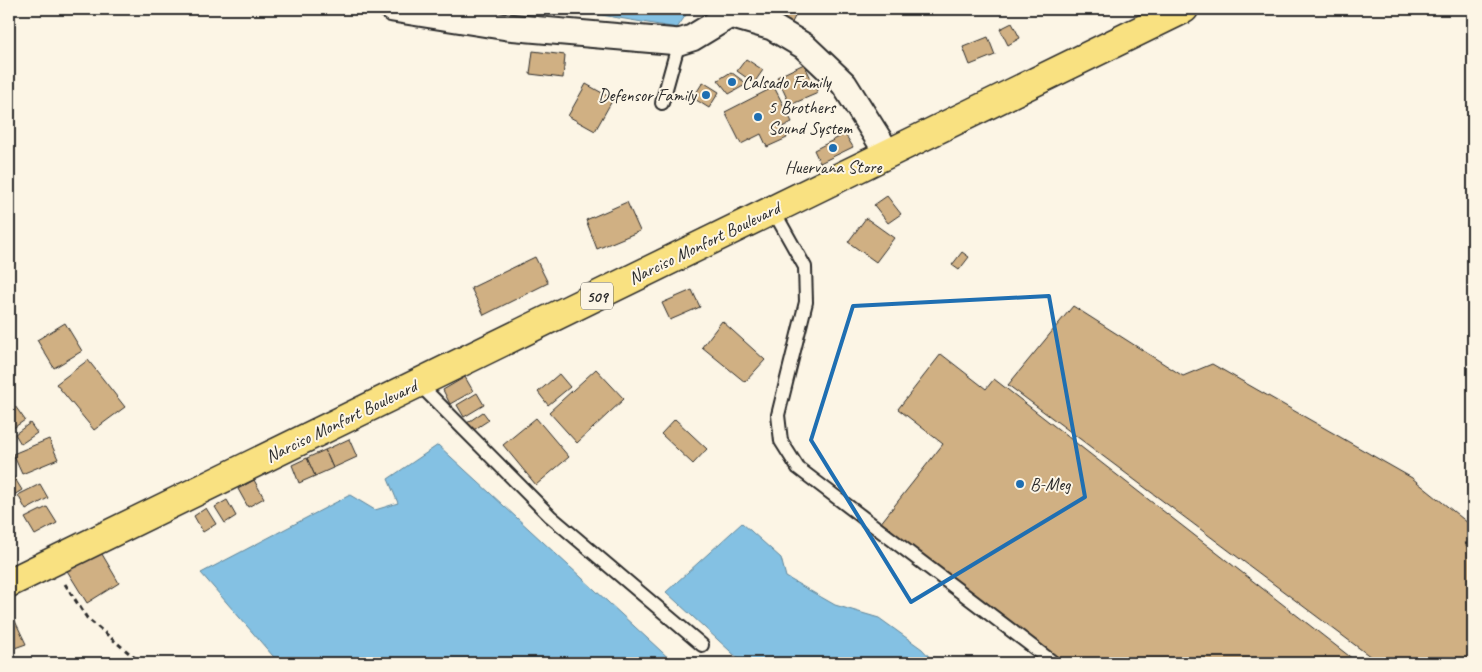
<svg xmlns="http://www.w3.org/2000/svg" width="1482" height="672" viewBox="0 0 1482 672" font-family="Caveat,sans-serif">
  <style>
    .water { fill: #84c1e3; stroke: #608599 }
    .building { fill: #d0b083; stroke: #2b2b2b }
    .lines { fill: none; stroke-linecap: round; stroke-linejoin: round }
    .service-casing { stroke: #2b2b2b; stroke-width: 16 }
    .minor-casing { stroke: #2b2b2b; stroke-width: 29 }
    .primary-casing { stroke: #2b2b2b; stroke-width: 31 }
    .path { stroke: #2b2b2b; stroke-width: 3; stroke-dasharray: 5 4; stroke-linecap: butt }
    .service { stroke: #fcf5e5; stroke-width: 12 }
    .minor { stroke: #fcf5e5; stroke-width: 25 }
    .primary { stroke: #f9e181; stroke-width: 28 }
    .marked { fill: none; stroke: #1f6fb2; stroke-width: 4; stroke-linejoin: round }
    .poi-dot { fill: #1f6fb2; stroke: #fcf5e5; stroke-width: 2 }
    .labels { text-anchor: middle; stroke-width: 4; stroke-linejoin: round; paint-order: stroke }
    .shield { fill: #fcf5e5; stroke: #6a6863; stroke-width: 1 }
    .shield-label { font-size: 16px; font-weight: bold; fill: #2b2b2b }
    .poi-label { font-size: 18px; fill: #2b2b2b; stroke: #fcf5e5; text-anchor: start }
    .street-label { font-size: 18px; fill: #2b2b2b; stroke: #fcf5e5 }
  </style>
  <rect width="100%" height="100%" fill="#fcf5e5"/>
  <filter id="ink" filterUnits="userSpaceOnUse"><feTurbulence type="fractalNoise" baseFrequency=".02" numOctaves="2"/><feDisplacementMap in="SourceGraphic" scale="10" xChannelSelector="R" yChannelSelector="G"/><feConvolveMatrix kernelMatrix="1 2 1 2 8 2 1 2 1" color-interpolation-filters="sRGB"/></filter>
  <g filter="url(#ink)">
    <g class="water">
      <path d="M567 9H690L677 28Z"/>
      <path d="M438 445 674 663H279L201 573 350 495 375 510 398 503 388 479Z"/>
      <path d="M742 523 781 558 786 577 835 605 879 618 922 649 935 663H743L666 592Z"/>
    </g>
    <g class="building">
      <path d="M750 9H799L786 34Z"/>
      <path d="M1012 23 1020 38 1008 45 1000 29Z"/>
      <path d="M988 37 995 55 970 65 963 47Z"/>
      <path d="M533 51 565 55 563 78 530 74Z"/>
      <path d="M746 59 763 70 754 83 737 71Z"/>
      <path d="M804 64 818 93 790 105 777 77Z"/>
      <path d="M731 72 747 84 729 94 718 80Z"/>
      <path d="M703 82 719 92 709 108 693 98Z"/>
      <path d="M586 84 613 99 595 131 568 116Z"/>
      <path d="M774 87 792 122 782 127 787 138 767 147 761 134 741 144 725 112Z"/>
      <path d="M845 134 853 147 820 163 814 150Z"/>
      <path d="M887 196 901 214 888 223 874 205Z"/>
      <path d="M627 202 640 231 597 249 586 220Z"/>
      <path d="M866 218 894 238 876 262 848 242Z"/>
      <path d="M962 252 969 257 959 270 952 265Z"/>
      <path d="M535 257 548 283 484 315 471 288Z"/>
      <path d="M692 290 700 307 670 320 662 303Z"/>
      <path d="M1073 306 1183 376 1212 364 1412 478 1473 527V663H1379L1008 385Z"/>
      <path d="M722 321 765 360 745 382 702 347Z"/>
      <path d="M65 323 82 351 54 368 37 340Z"/>
      <path d="M941 354 986 389 994 379 1358 663H1059L880 524 943 444 898 409Z"/>
      <path d="M88 360 125 407 94 430 56 384Z"/>
      <path d="M596 369 624 399 577 443 549 412Z"/>
      <path d="M559 374 570 387 548 405 538 392Z"/>
      <path d="M465 377 473 391 450 404 443 390Z"/>
      <path d="M477 393 484 405 464 417 457 405Z"/>
      <path d="M15 406 25 420 9 431V411Z"/>
      <path d="M483 412 489 420 472 431 467 423Z"/>
      <path d="M536 418 569 457 536 485 503 445Z"/>
      <path d="M675 419 707 449 693 464 661 434Z"/>
      <path d="M30 423 37 433 21 444 15 434Z"/>
      <path d="M49 439 58 459 22 474 13 454Z"/>
      <path d="M349 439 357 457 333 468 325 450Z"/>
      <path d="M325 450 333 468 315 476 307 458Z"/>
      <path d="M307 458 315 476 299 483 292 465Z"/>
      <path d="M9 469 22 490 9 498Z"/>
      <path d="M254 480 264 498 248 507 238 489Z"/>
      <path d="M40 484 48 498 26 510 18 495Z"/>
      <path d="M227 500 236 516 225 523 215 507Z"/>
      <path d="M47 507 57 523 35 535 25 518Z"/>
      <path d="M206 508 216 524 203 532 194 516Z"/>
      <path d="M99 549 119 583 87 603 66 569Z"/>
      <path d="M15 621 26 644 9 650V623Z"/>
    </g>
    <g class="lines">
      <defs>
        <g id="service">
          <path d="M662 103 679 42"/>
          <path d="M773 210 805 267 806 302 778 415 781 441 798 468 1054 663"/>
          <path d="M418 383 550 516 702 645"/>
        </g>
        <g id="minor">
          <path d="M393 9 507 27 679 42 692 38 730 15 734 9"/>
          <path d="M730 15 772 27 804 46 844 84 888 154"/>
        </g>
        <path id="primary" d="M9 583 1184 9"/>
      </defs>
      <use href="#service" class="service-casing"/>
      <use href="#minor" class="minor-casing"/>
      <use href="#primary" class="primary-casing"/>
      <g class="path">
        <path d="M1465 544 1473 543"/>
        <path d="M65 584 87 618 141 663"/>
      </g>
      <use href="#service" class="service"/>
      <use href="#minor" class="minor"/>
      <use href="#primary" class="primary"/>
    </g>
  </g>
  <path class="marked" d="M1049 296 1085 497 911 602 811 440 853 306Z"/>
  <g class="poi-dot">
    <circle cx="732" cy="82" r="5"/>
    <circle cx="706" cy="95" r="5"/>
    <circle cx="758" cy="117" r="5"/>
    <circle cx="833" cy="148" r="5"/>
    <circle cx="1020" cy="484" r="5"/>
  </g>
  <g class="labels">
    <rect class="shield" x="581" y="282.5" width="32" height="27" rx="4"/>
    <g class="shield-label">
      <text x="597" y="302">509</text>
    </g>
    <g class="poi-label">
      <text x="742" y="88">Calsado Family</text>
      <text x="696" y="101" text-anchor="end">Defensor Family</text>
      <text x="768" y="113">5 Brothers<tspan x="768" dy="21">Sound System</tspan></text>
      <text x="833" y="173" text-anchor="middle">Huervana Store</text>
      <text x="1030" y="490">B-Meg</text>
    </g>
    <g class="street-label">
      <text transform="translate(704 243) rotate(-26)" y="6">Narciso Monfort Boulevard</text>
      <text transform="translate(341 421) rotate(-26)" y="6">Narciso Monfort Boulevard</text>
    </g>
  </g>
  <rect width="1482" height="672" fill="none" stroke="#fcf5e5" stroke-width="30"/>
  <rect x="15" y="15" width="1452" height="642" fill="none" stroke="#2b2b2b" stroke-width="2" filter="url(#ink)"/>
</svg>
